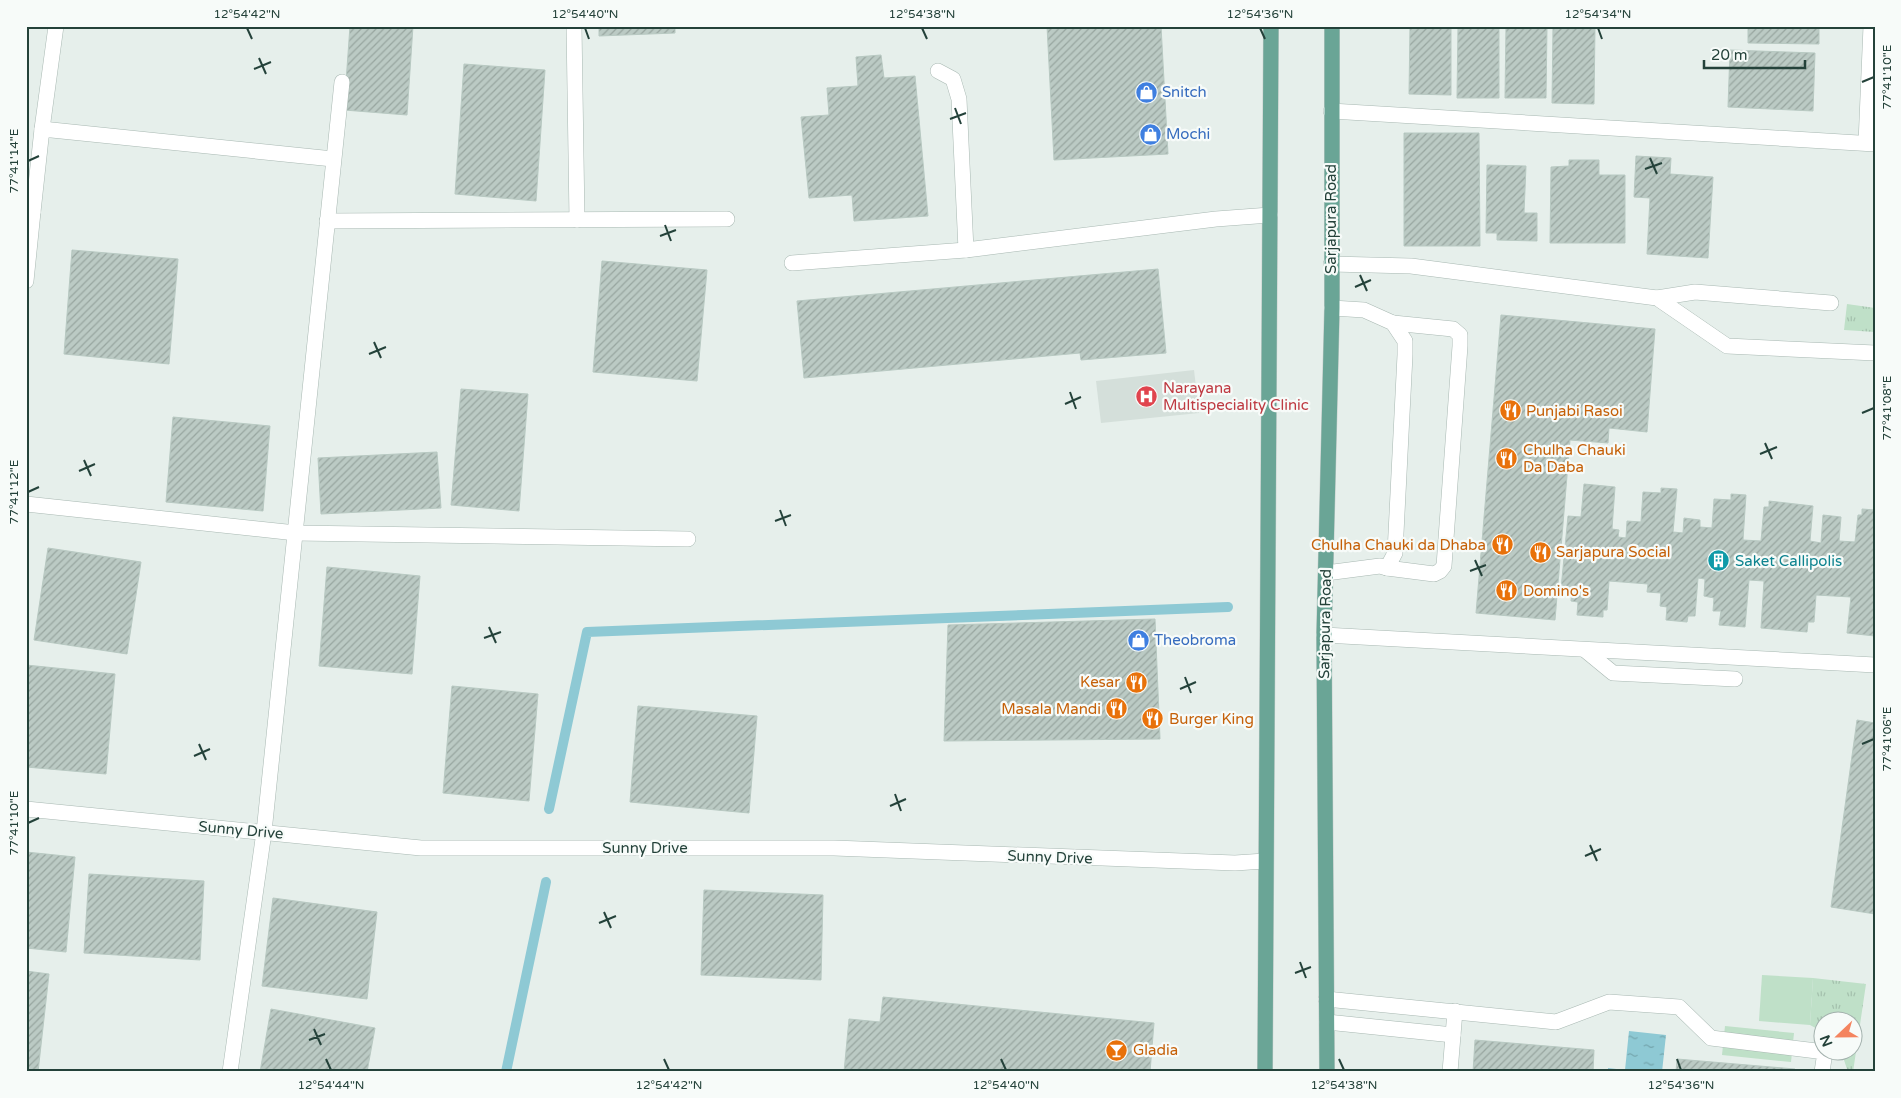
<svg xmlns="http://www.w3.org/2000/svg" width="1901" height="1098" viewBox="0 0 1901 1098" font-family="'Varela Round',sans-serif">
  <style>
    .built { fill: #d4dfda }
    .park { fill: url(#park-tufts) }
    .garden { fill: #bfe0c8 }
    .water { fill: url(#water-ripples) }
    .lines { fill: none; stroke-linecap: round; stroke-linejoin: round }
    .stream { stroke: #8ec9d4; stroke-width: 10 }
    .building { fill: url(#building-hatch); stroke: #b8c9c2 }
    .service-casing { stroke: #a8b8b2; stroke-width: 16 }
    .minor-casing { stroke: #a8b8b2; stroke-width: 16 }
    .primary-casing { stroke: #c2cac8; stroke-width: 16 }
    .service { stroke: #fff; stroke-width: 15 }
    .minor { stroke: #fff; stroke-width: 15 }
    .primary { stroke: #6aa596; stroke-width: 15 }
    .ticks { fill: none; stroke: #24423a; stroke-width: 2 }
    .labels { text-anchor: middle; stroke-width: 4.5; stroke-linejoin: round; paint-order: stroke }
    .shop-label { font-size: 15px; fill: #366cbe; stroke: #f7fbf9; text-anchor: start }
    .street-label { font-size: 15px; fill: #24423a; stroke: #f7fbf9 }
    .health-label { font-size: 15px; fill: #be3a42; stroke: #f7fbf9; text-anchor: start }
    .food-label { font-size: 15px; fill: #c56008; stroke: #f7fbf9; text-anchor: start }
    .culture-label { font-size: 15px; fill: #0d838f; stroke: #f7fbf9; text-anchor: start }
    .neatline { fill: none; stroke: #24423a; stroke-width: 2 }
    .ticks-label { font-size: 12px; text-anchor: middle; fill: #24423a }
  </style>
  <defs>
    <pattern id="park-tufts" width="24" height="20" patternUnits="userSpaceOnUse" patternTransform="scale(1.25)"><rect width="24" height="20" fill="#bfe0c8"/><path d="M3 7l-1-3M5 7V3M7 7l1-3M15 17l-1-3M17 17v-4M19 17l1-3" fill="none" stroke="#a4c1ad"/></pattern>
    <pattern id="water-ripples" width="26" height="14" patternUnits="userSpaceOnUse" patternTransform="scale(1.25)"><rect width="26" height="14" fill="#8ec9d4"/><path d="M2 4q2-2 4 0t4 0M15 11q2-2 4 0t4 0" fill="none" stroke="#74a5ad"/></pattern>
    <pattern id="building-hatch" width="6" height="6" patternUnits="userSpaceOnUse" patternTransform="scale(1.25)"><rect width="6" height="6" fill="#bbcac4"/><path d="M-1 1l2-2M0 6l6-6M5 7l2-2" fill="none" stroke="#98a6a0"/></pattern>
  </defs>
  <rect width="100%" height="100%" fill="#e6efeb"/>
  <path class="built" d="M1194 370 1199 413 1101 423 1096 381Z"/>
  <g class="park">
    <path d="M1847 304 1875 308V332L1844 330Z"/>
    <path d="M1813 978 1866 984 1853 1072H1848L1841 1051 1854 1050V1020H1824L1823 1032 1810 1025Z"/>
  </g>
  <g class="garden">
    <path d="M1762 975 1813 978 1810 1025 1759 1021Z"/>
    <path d="M1725 1026 1794 1033 1791 1062 1722 1055Z"/>
  </g>
  <path class="water" d="M1629 1031 1666 1035 1662 1072H1608V1068L1625 1070Z"/>
  <g class="lines">
    <g class="stream">
      <path d="M549 809 587 632 1228 607"/>
      <path d="M506 1072 546 882"/>
    </g>
  </g>
  <g class="building">
    <path d="M350 26H413L407 115 344 110Z"/>
    <path d="M599 26H675V33L599 36Z"/>
    <path d="M1047 26H1161L1168 154 1054 160Z"/>
    <path d="M1410 26H1451V95L1409 94Z"/>
    <path d="M1458 26H1499V98H1457Z"/>
    <path d="M1506 26H1547L1546 98H1505Z"/>
    <path d="M1553 26H1595L1594 104 1552 103Z"/>
    <path d="M1748 26H1819V44L1748 43Z"/>
    <path d="M1730 50 1815 53 1813 111 1728 107Z"/>
    <path d="M881 55 884 78 915 76 928 216 854 221 852 195 809 198 801 117 829 115 827 88 858 86 856 57Z"/>
    <path d="M464 64 545 70 536 201 455 194Z"/>
    <path d="M1404 133H1479L1480 246H1404Z"/>
    <path d="M1636 156 1671 158 1670 174 1713 177 1708 258 1647 254 1650 198 1634 197Z"/>
    <path d="M1569 160H1599V175H1625V243H1550L1551 167 1569 166Z"/>
    <path d="M1487 165 1526 166 1524 213H1537V241L1497 240V233H1486Z"/>
    <path d="M72 250 178 259 169 364 64 354Z"/>
    <path d="M602 261 707 270 697 381 593 372Z"/>
    <path d="M1158 269 1166 353 1081 360 1080 353 804 378 797 301Z"/>
    <path d="M1501 315 1655 329 1647 432 1609 428 1608 443 1570 440 1555 620 1476 613Z"/>
    <path d="M461 389 528 394 519 511 451 505Z"/>
    <path d="M173 417 270 426 263 511 166 502Z"/>
    <path d="M437 452 441 508 321 514 318 458Z"/>
    <path d="M1584 484 1615 487 1612 529 1619 530 1618 537 1626 538 1627 521 1641 522 1643 492 1661 493V488L1677 489 1673 532 1683 533 1684 518 1700 520V527L1712 528 1714 499 1731 500V494L1746 495 1743 540 1761 541 1764 507H1769V501L1813 506 1810 541 1821 543 1823 515 1841 517 1839 541 1855 542 1858 515H1862V509L1875 510V636L1847 633 1851 597 1816 595 1814 622H1808L1807 632 1761 628 1764 581 1749 580 1745 627 1719 625 1721 611H1713L1714 598 1704 596 1705 579 1698 578 1695 616H1688L1687 622 1666 620 1667 607 1660 606 1661 593 1647 592 1648 584 1609 581 1607 610H1603V617L1577 615 1578 602 1571 601 1572 590 1561 589 1568 516 1581 517Z"/>
    <path d="M48 548 141 562 127 654 34 640Z"/>
    <path d="M327 567 420 576 412 674 319 666Z"/>
    <path d="M1155 619 1160 739 944 741 948 625Z"/>
    <path d="M26 665 115 674 106 774 26 767Z"/>
    <path d="M452 686 538 694 529 801 443 793Z"/>
    <path d="M638 706 757 716 749 813 630 802Z"/>
    <path d="M1857 720 1875 723V914L1831 907Z"/>
    <path d="M26 852 75 857 66 952 26 948Z"/>
    <path d="M89 874 204 881 200 960 84 953Z"/>
    <path d="M704 890 823 895 821 980 701 975Z"/>
    <path d="M273 898 377 912 367 999 262 986Z"/>
    <path d="M26 971 49 974 38 1072H26Z"/>
    <path d="M883 997 1154 1023 1150 1072H844L849 1019 880 1022Z"/>
    <path d="M271 1009 375 1028 367 1072H260Z"/>
    <path d="M1475 1040 1594 1050 1593 1072H1473Z"/>
    <path d="M1677 1059 1795 1069V1072H1676Z"/>
  </g>
  <g class="lines">
    <defs>
      <g id="service">
        <path d="M938 71 953 79 959 99 966 250"/>
        <path d="M792 263 966 250 1216 219 1270 215"/>
        <path d="M1331 264 1411 266 1657 298 1727 346 1875 353"/>
        <path d="M1657 298 1695 292 1831 303"/>
        <path d="M1387 568 1434 574 1440 571 1444 566 1460 346V335L1453 329 1393 323"/>
        <path d="M1326 573 1380 566 1387 568 1395 553 1405 355V341L1393 323 1364 310 1332 308"/>
        <path d="M1324 635 1875 665"/>
        <path d="M1585 650 1613 673 1735 679"/>
        <path d="M1326 999 1556 1022 1609 1002 1679 1007 1711 1038 1825 1052 1822 1072"/>
        <path d="M1327 1022 1453 1035"/>
        <path d="M1450 1072 1455 1011"/>
      </g>
      <g id="minor">
        <path d="M574 26 577 220"/>
        <path d="M1331 111 1875 144"/>
        <path d="M42 129 56 26"/>
        <path d="M1866 143 1871 26"/>
        <path d="M26 212H33L42 129 333 159"/>
        <path d="M327 221 727 219"/>
        <path d="M26 281 33 212"/>
        <path d="M26 504 296 533 688 539"/>
        <path d="M26 809 421 848H834L1235 863 1265 861"/>
        <path d="M230 1072 264 832 342 82"/>
      </g>
      <g id="primary">
        <path d="M1265 1072 1271 26"/>
        <path d="M1327 1072 1324 635 1332 308V26"/>
      </g>
    </defs>
    <use href="#service" class="service-casing"/>
    <use href="#minor" class="minor-casing"/>
    <use href="#primary" class="primary-casing"/>
    <use href="#service" class="service"/>
    <use href="#minor" class="minor"/>
    <use href="#primary" class="primary"/>
  </g>
  <path class="ticks" d="M247 28 252 39M585 28 589 39M922 28 927 39M1260 28 1265 39M1598 28 1602 39M259 58 266 74M254 69 271 62M1862 82 1874 77M955 108 961 124M950 119 966 113M1650 158 1657 174M28 161 39 156M1645 169 1662 163M665 225 671 241M660 236 676 230M1360 275 1367 291M1355 287 1371 280M374 342 381 358M369 354 386 347M1070 392 1076 409M1065 404 1081 397M1862 413 1874 408M1765 443 1772 459M1760 454 1777 447M84 460 91 476M79 471 95 464M28 492 39 487M780 510 786 526M775 521 791 515M1475 560 1482 576M1470 571 1486 565M489 627 496 643M484 638 501 632M1185 677 1191 693M1180 689 1196 682M199 744 206 760M1862 744 1874 739M194 756 210 749M895 794 901 811M890 806 906 799M28 823 39 818M1590 845 1597 861M1585 856 1601 849M604 912 611 928M599 923 616 916M1300 962 1306 978M1295 973 1311 967M314 1029 321 1045M309 1040 325 1034M326 1059 331 1070M664 1059 669 1070M1001 1059 1006 1070M1339 1059 1344 1070M1677 1059 1681 1070"/>
  <defs>
    <symbol id="shop-disc" viewBox="-11 -11 22 22"><circle r="9.5" fill="#3f7fe0" stroke="#f7fbf9"/><path d="M-5-2.5h2.3a2.7 3.5 0 0 1 5.4 0H5L5.5 6h-11ZM-1.5-2.5h3a1.5 2.3 0 0 0-3 0Z" fill="#fff"/></symbol>
    <symbol id="hospital-disc" viewBox="-11 -11 22 22"><circle r="9.5" fill="#e0444e" stroke="#f7fbf9"/><path d="M-5-5h3v3.5h4V-5h3V5h-3V1.5h-4V5h-3Z" fill="#fff"/></symbol>
    <symbol id="restaurant-disc" viewBox="-11 -11 22 22"><circle r="9.5" fill="#e8710a" stroke="#f7fbf9"/><path d="M-5-6h1v4h1v-4h1v4h1v-4h1v5L-1.5 .5V6h-2V.5L-5-1ZM5-6V6H3V1.5H1.5Q1.5-4 5-6Z" fill="#fff"/></symbol>
    <symbol id="building-disc" viewBox="-11 -11 22 22"><circle r="9.5" fill="#0f9aa8" stroke="#f7fbf9"/><path d="M-4-6H4V6H1V3H-1V6H-4ZM-2.5-4.3h1.7v1.8h-1.7ZM.8-4.3h1.7v1.8H.8ZM-2.5-1h1.7V.8h-1.7ZM.8-1h1.7V.8H.8Z" fill="#fff"/></symbol>
    <symbol id="bar-disc" viewBox="-11 -11 22 22"><circle r="9.5" fill="#e8710a" stroke="#f7fbf9"/><path d="M-6-5H6L.8 .8V4.5H3.5V6h-7V4.5H-.8V.8Z" fill="#fff"/></symbol>
  </defs>
  <g fill-rule="evenodd">
    <use href="#shop-disc" x="1134" y="80" width="25" height="25"/>
    <use href="#shop-disc" x="1138" y="122" width="25" height="25"/>
    <use href="#hospital-disc" x="1134" y="384" width="25" height="25"/>
    <use href="#restaurant-disc" x="1498" y="398" width="25" height="25"/>
    <use href="#restaurant-disc" x="1494" y="446" width="25" height="25"/>
    <use href="#restaurant-disc" x="1490" y="532" width="25" height="25"/>
    <use href="#restaurant-disc" x="1528" y="540" width="25" height="25"/>
    <use href="#building-disc" x="1706" y="548" width="25" height="25"/>
    <use href="#restaurant-disc" x="1494" y="578" width="25" height="25"/>
    <use href="#shop-disc" x="1126" y="628" width="25" height="25"/>
    <use href="#restaurant-disc" x="1124" y="670" width="25" height="25"/>
    <use href="#restaurant-disc" x="1104" y="696" width="25" height="25"/>
    <use href="#restaurant-disc" x="1140" y="706" width="25" height="25"/>
    <use href="#bar-disc" x="1104" y="1038" width="25" height="25"/>
  </g>
  <g class="labels">
    <g class="shop-label">
      <text x="1162" y="97">Snitch</text>
      <text x="1166" y="139">Mochi</text>
      <text x="1154" y="645">Theobroma</text>
    </g>
    <g class="street-label">
      <text transform="translate(1331 219) rotate(-90)" y="5">Sarjapura Road</text>
      <text transform="translate(1325 624) rotate(-89)" y="5">Sarjapura Road</text>
      <text transform="translate(241 830) rotate(5)" y="5">Sunny Drive</text>
      <text x="645" y="853">Sunny Drive</text>
      <text transform="translate(1050 857) rotate(2)" y="5">Sunny Drive</text>
    </g>
    <g class="health-label">
      <text x="1163" y="393">Narayana<tspan x="1163" dy="17">Multispeciality Clinic</tspan></text>
    </g>
    <g class="food-label">
      <text x="1526" y="416">Punjabi Rasoi</text>
      <text x="1523" y="455">Chulha Chauki<tspan x="1523" dy="17">Da Daba</tspan></text>
      <text x="1486" y="550" text-anchor="end">Chulha Chauki da Dhaba</text>
      <text x="1556" y="557">Sarjapura Social</text>
      <text x="1523" y="596">Domino's</text>
      <text x="1120" y="687" text-anchor="end">Kesar</text>
      <text x="1101" y="714" text-anchor="end">Masala Mandi</text>
      <text x="1169" y="724">Burger King</text>
      <text x="1133" y="1055">Gladia</text>
    </g>
    <g class="culture-label">
      <text x="1735" y="566">Saket Callipolis</text>
    </g>
  </g>
  <rect width="1901" height="1098" fill="none" stroke="#f7fbf9" stroke-width="55"/>
  <g transform="translate(1838 1036) rotate(248)"><circle r="24" fill="#f7fbf9" stroke="#a3b1ad"/>
  <path d="M0-4L9 19L0 12L-9 19Z" fill="#f4845f"/>
  <text y="-8" font-size="14" font-weight="bold" text-anchor="middle" fill="#24423a">N</text>
  </g>
  <path d="M1704 60v8h101v-8" fill="none" stroke="#24423a" stroke-width="2.5"/>
  <text x="1711" y="60" font-size="15" fill="#24423a" stroke="#f7fbf9" stroke-width="4" paint-order="stroke">20 m</text>
  <rect x="28" y="28" width="1846" height="1042" class="neatline"/>
  <g class="ticks-label">
    <text x="247" y="18">12°54'42"N</text>
    <text x="585" y="18">12°54'40"N</text>
    <text x="922" y="18">12°54'38"N</text>
    <text x="1260" y="18">12°54'36"N</text>
    <text x="1598" y="18">12°54'34"N</text>
    <text transform="translate(1887 77) rotate(-90)" y="4">77°41'10"E</text>
    <text transform="translate(14 161) rotate(-90)" y="4">77°41'14"E</text>
    <text transform="translate(1887 408) rotate(-90)" y="4">77°41'08"E</text>
    <text transform="translate(14 492) rotate(-90)" y="4">77°41'12"E</text>
    <text transform="translate(1887 739) rotate(-90)" y="4">77°41'06"E</text>
    <text transform="translate(14 823) rotate(-90)" y="4">77°41'10"E</text>
    <text x="331" y="1089">12°54'44"N</text>
    <text x="669" y="1089">12°54'42"N</text>
    <text x="1006" y="1089">12°54'40"N</text>
    <text x="1344" y="1089">12°54'38"N</text>
    <text x="1681" y="1089">12°54'36"N</text>
  </g>
</svg>
